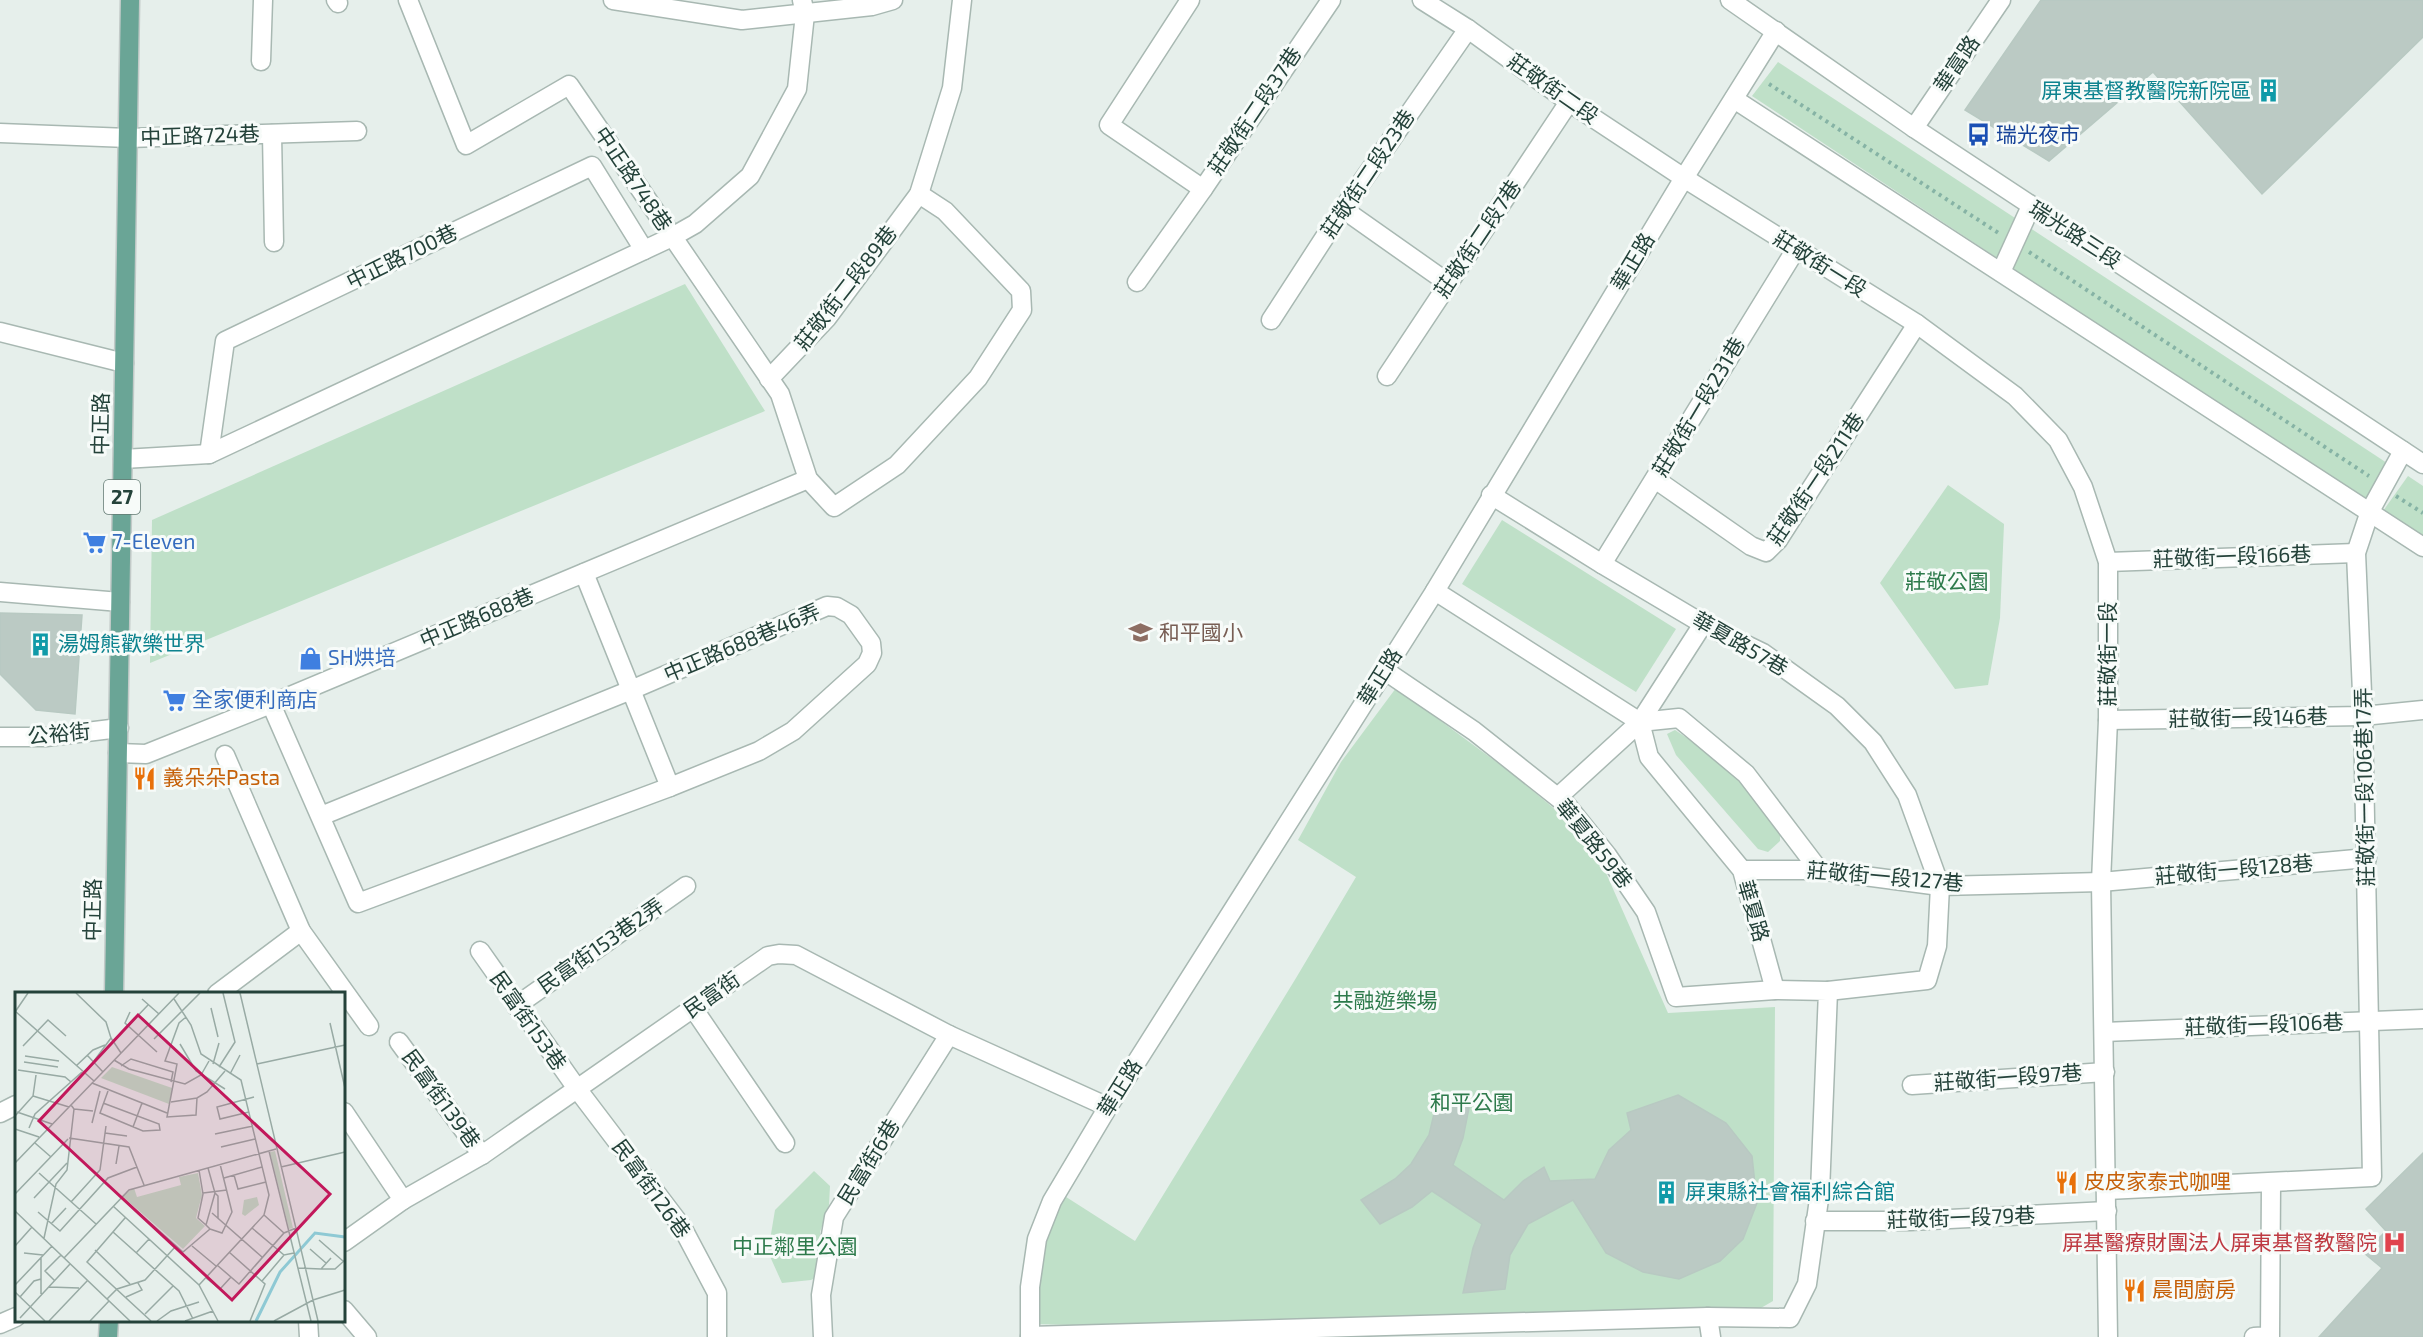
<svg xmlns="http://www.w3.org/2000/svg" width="2423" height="1337" viewBox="0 0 2423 1337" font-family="'Exo 2','Noto Sans TC',sans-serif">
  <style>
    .green { fill: #bfe0c8 }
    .building { fill: #bbcac4; stroke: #b8c9c2; stroke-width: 1.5 }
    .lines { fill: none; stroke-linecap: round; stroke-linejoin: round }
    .minor-casing { stroke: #a8b8b2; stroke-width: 21 }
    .major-casing { stroke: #c2cac8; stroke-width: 21 }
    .path { stroke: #86b3a5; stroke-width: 4; stroke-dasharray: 3 4.5; stroke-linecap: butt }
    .minor { stroke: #fff; stroke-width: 18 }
    .major { stroke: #6aa596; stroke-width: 18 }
    .labels { text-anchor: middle; stroke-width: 6; stroke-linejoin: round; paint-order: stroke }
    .shield { fill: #f7fbf9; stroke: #637a73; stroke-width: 1.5 }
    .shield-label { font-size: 20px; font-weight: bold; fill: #24423a }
    .street-label { font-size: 21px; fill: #24423a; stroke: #f7fbf9 }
    .culture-label { font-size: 21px; fill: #0d838f; stroke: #f7fbf9; text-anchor: start }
    .transit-label { font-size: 21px; fill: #164399; stroke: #f7fbf9; text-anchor: start }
    .shop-label { font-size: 21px; fill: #366cbe; stroke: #f7fbf9; text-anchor: start }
    .park-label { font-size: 21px; fill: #2d7a4b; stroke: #f7fbf9 }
    .education-label { font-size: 21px; fill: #785e54; stroke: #f7fbf9; text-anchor: start }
    .food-label { font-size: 21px; fill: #c56008; stroke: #f7fbf9; text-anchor: start }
    .health-label { font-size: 21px; fill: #be3a42; stroke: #f7fbf9; text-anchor: end }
    .inset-river { fill: none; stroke: #8ec9d4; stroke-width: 3 }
    .inset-road { fill: none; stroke: #98aaa4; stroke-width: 1.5 }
    .view { fill: #c2185b; fill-opacity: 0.15; stroke: #c2185b; stroke-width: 3 }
    .inset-edge { fill: none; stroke: #24423a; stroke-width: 3 }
  </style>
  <rect width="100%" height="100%" fill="#e6efeb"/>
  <g class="green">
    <path d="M1778 62 2387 463 2365 501 1752 96Z"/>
    <path d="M685 284 765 411 150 663 152 520Z"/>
    <path d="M2408 476 2423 486V538L2383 511Z"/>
    <path d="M1948 485 2004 524 2000 618 1988 685 1955 689 1880 583Z"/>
    <path d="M1502 520 1676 629 1636 692 1462 584Z"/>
    <path d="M1396 688 1510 772 1563 816 1606 873 1668 1013 1775 1007 1773 1301 1754 1312 1159 1327 1032 1324 1034 1265 1063 1195 1135 1241 1296 978 1356 877 1298 840 1341 762Z"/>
    <path d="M1675 730 1690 740 1739 780 1780 832V841L1768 852 1758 849 1676 755 1667 734Z"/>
    <path d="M814 1171 830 1186 829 1205 820 1232 824 1274 811 1280 782 1283 768 1252 775 1210Z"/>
  </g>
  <g class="building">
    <path d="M2041 0H2423V37L2262 194 2153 72 2049 161 1965 110Z"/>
    <path d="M0 613 82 615 75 714 36 710 0 674Z"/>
    <path d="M1678 1095 1726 1123 1752 1156 1757 1203 1743 1239 1720 1261 1679 1279 1643 1272 1606 1253 1573 1200 1528 1224 1510 1255 1505 1289 1463 1293 1473 1248 1482 1224 1432 1191 1412 1207 1380 1224 1361 1200 1395 1179 1411 1164 1429 1135 1436 1105 1469 1108 1463 1138 1453 1165 1504 1200 1523 1181 1544 1167 1550 1181 1595 1179 1609 1150 1631 1130 1627 1113Z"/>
    <path d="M2423 1153V1337H2319L2382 1268 2364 1253 2386 1231 2366 1209Z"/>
  </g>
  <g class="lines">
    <defs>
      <g id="minor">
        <path d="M336 0 338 3"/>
        <path d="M408 0 466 145 569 85 780 394 808 479 834 507 897 465 978 378 1022 310 1021 291 945 211 919 194"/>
        <path d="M613 0 742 20 872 6 893 0"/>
        <path d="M1190 0 1109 125 1203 189 1331 0"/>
        <path d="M1422 0 1468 29 1569 102 1684 178 1917 324 2015 396 2058 440 2083 487 2108 562V720L2101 882 2108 1337"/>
        <path d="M1730 0 1914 128 2423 464"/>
        <path d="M261 61 263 0"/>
        <path d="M1734 99 2423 547"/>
        <path d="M1914 128 2001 0"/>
        <path d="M0 133 128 138 357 131"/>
        <path d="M272 134 274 242"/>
        <path d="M1343 209 1448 283"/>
        <path d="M2001 272 2031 206"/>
        <path d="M1137 282 1203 189"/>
        <path d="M1271 320 1343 209 1468 29"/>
        <path d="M0 332 124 363"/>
        <path d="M1387 376 1569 102"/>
        <path d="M769 379 827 318 919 194 952 88 962 0"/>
        <path d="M209 454 225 341 592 166 644 250"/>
        <path d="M123 459 209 454 672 237 695 224 750 176 797 89 805 14 802 0"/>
        <path d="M1655 479 1751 546 1766 552 1778 540 1917 324"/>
        <path d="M1491 495 1602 564 1703 624 1763 653 1837 706 1873 742 1907 795 1940 886 1937 946 1927 980 1828 991"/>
        <path d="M2108 562 2356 553"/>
        <path d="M1602 564 1796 249"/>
        <path d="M584 573 670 787"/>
        <path d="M1435 591 1640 722 1649 757 1742 870 1775 990"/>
        <path d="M0 592 120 602"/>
        <path d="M271 704 358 903 670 787 759 751 793 731 867 664 872 653 871 643 851 615 837 607 827 606 631 690 321 816"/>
        <path d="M2108 720 2363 716 2423 710"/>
        <path d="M1640 722 1679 718 1746 774 1819 870"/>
        <path d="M0 737H46L119 728"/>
        <path d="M118 753 146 754 271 704 808 479"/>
        <path d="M225 755 301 931 369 1026"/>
        <path d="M1558 797 1640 722 1703 624"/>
        <path d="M1742 870H1819L1940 886 2101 882 2367 858"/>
        <path d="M480 951 578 1090 682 1227 717 1293V1337"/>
        <path d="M217 994 301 931"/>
        <path d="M516 1006 686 886"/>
        <path d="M693 1008 785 1143"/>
        <path d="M2104 1032 2423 1019"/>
        <path d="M399 1042 482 1155"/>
        <path d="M1912 1085 2105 1072"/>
        <path d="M344 1112 403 1200"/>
        <path d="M0 1113 16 1105"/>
        <path d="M2107 1190 2372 1177 2363 716 2356 553 2370 511 2403 451"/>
        <path d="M1815 1221H1910L2107 1211"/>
        <path d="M344 1242 403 1200 482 1155 768 956 779 954 796 955 949 1035 1108 1107"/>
        <path d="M344 1310 367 1337"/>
        <path d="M1708 1317 1711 1337"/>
        <path d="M308 1320 309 1337"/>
        <path d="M0 1324 16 1317"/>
        <path d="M1030 1336 1708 1317 1790 1318 1807 1284 1820 1192 1828 991 1775 990 1676 997 1646 912 1607 855 1566 804 1474 731 1384 670"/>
        <path d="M823 1337 821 1295 834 1217 949 1035"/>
        <path d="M1030 1337V1287L1037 1239 1052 1201 1108 1107 1435 591 1684 178 1776 31"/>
        <path d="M2254 1337 2270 1336 2271 1184"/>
      </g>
      <g id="major">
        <path d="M114 994 130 0"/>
        <path d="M108 1337 109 1320"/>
      </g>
    </defs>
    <use href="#minor" class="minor-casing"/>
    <use href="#major" class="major-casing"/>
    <g class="path">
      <path d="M1769 84 2000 234"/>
      <path d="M2029 252 2369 476"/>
      <path d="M2396 496 2423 513"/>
    </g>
    <use href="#minor" class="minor"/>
    <use href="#major" class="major"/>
  </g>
  <defs>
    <symbol id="building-bare" viewBox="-9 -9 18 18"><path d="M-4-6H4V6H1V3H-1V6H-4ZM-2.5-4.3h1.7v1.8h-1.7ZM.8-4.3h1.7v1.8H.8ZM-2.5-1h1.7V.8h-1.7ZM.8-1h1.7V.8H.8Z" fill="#0f9aa8" stroke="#f7fbf9" stroke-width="2.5" paint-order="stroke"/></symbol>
    <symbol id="bus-bare" viewBox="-9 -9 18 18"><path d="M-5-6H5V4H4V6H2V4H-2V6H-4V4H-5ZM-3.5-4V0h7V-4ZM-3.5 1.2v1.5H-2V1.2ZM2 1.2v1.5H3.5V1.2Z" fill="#1a4fb4" stroke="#f7fbf9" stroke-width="2.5" paint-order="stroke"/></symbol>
    <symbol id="supermarket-bare" viewBox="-9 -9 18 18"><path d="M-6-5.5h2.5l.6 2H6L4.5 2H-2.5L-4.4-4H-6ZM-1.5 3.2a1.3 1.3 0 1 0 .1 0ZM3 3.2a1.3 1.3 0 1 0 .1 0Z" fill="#3f7fe0" stroke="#f7fbf9" stroke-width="2.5" paint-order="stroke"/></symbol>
    <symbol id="school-bare" viewBox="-9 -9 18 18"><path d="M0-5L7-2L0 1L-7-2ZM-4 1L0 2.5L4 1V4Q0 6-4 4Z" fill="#8d6e63" stroke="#f7fbf9" stroke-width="2.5" paint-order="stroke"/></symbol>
    <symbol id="shop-bare" viewBox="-9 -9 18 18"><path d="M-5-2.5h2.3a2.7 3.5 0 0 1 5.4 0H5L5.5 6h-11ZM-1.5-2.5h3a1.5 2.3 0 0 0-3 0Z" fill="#3f7fe0" stroke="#f7fbf9" stroke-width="2.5" paint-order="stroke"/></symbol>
    <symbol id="restaurant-bare" viewBox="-9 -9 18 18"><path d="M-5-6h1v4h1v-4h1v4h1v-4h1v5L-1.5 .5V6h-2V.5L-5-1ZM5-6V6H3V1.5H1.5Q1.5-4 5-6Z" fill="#e8710a" stroke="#f7fbf9" stroke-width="2.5" paint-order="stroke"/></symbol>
    <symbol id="hospital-bare" viewBox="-9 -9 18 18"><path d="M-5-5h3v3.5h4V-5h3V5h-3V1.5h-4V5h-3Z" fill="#e0444e" stroke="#f7fbf9" stroke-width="2.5" paint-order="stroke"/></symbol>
  </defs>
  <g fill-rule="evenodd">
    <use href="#building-bare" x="2252" y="74" width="33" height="33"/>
    <use href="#bus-bare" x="1962" y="118" width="33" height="33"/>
    <use href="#supermarket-bare" x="78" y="526" width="33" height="33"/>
    <use href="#school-bare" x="1124" y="616" width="33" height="33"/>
    <use href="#building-bare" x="24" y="628" width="33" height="33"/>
    <use href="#shop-bare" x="294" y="642" width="33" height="33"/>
    <use href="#supermarket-bare" x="158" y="684" width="33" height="33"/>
    <use href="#restaurant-bare" x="128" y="762" width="33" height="33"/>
    <use href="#restaurant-bare" x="2050" y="1166" width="33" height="33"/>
    <use href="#building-bare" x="1650" y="1176" width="33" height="33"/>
    <use href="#hospital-bare" x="2378" y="1226" width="33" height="33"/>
    <use href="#restaurant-bare" x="2118" y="1274" width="33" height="33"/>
  </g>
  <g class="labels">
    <rect class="shield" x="104" y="480" width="36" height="34" rx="4.5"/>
    <g class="shield-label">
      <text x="122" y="504">27</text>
    </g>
    <g class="street-label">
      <text transform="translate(1957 64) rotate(-56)" y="7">華富路</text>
      <text transform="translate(1553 89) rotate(35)" y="7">莊敬街二段</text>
      <text transform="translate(1255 111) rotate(-56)" y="7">莊敬街二段37巷</text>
      <text transform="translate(200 136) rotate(-2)" y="7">中正路724巷</text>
      <text transform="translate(1368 174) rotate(-56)" y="7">莊敬街二段23巷</text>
      <text transform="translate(633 179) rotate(56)" y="7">中正路748巷</text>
      <text transform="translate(2075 235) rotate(33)" y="7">瑞光路三段</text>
      <text transform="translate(1478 239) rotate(-56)" y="7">莊敬街二段7巷</text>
      <text transform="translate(402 257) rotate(-26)" y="7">中正路700巷</text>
      <text transform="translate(1633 262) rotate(-59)" y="7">華正路</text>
      <text transform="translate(1820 264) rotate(32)" y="7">莊敬街一段</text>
      <text transform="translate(846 288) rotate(-52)" y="7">莊敬街二段89巷</text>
      <text transform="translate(1699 407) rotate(-59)" y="7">莊敬街一段231巷</text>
      <text transform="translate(101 424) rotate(-89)" y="7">中正路</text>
      <text transform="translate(1816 479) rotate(-56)" y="7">莊敬街一段211巷</text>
      <text transform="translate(2232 557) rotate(-2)" y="7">莊敬街一段166巷</text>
      <text transform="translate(477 618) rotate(-23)" y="7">中正路688巷</text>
      <text transform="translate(742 643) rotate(-23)" y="7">中正路688巷46弄</text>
      <text transform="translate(1740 644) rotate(30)" y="7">華夏路57巷</text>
      <text transform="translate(2108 654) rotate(-90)" y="7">莊敬街一段</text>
      <text transform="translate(1380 677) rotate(-58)" y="7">華正路</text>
      <text transform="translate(2248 718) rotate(-1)" y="7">莊敬街一段146巷</text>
      <text transform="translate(59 734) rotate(-5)" y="7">公裕街</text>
      <text transform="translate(2365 787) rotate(-91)" y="7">莊敬街一段106巷17弄</text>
      <text transform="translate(1594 844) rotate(51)" y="7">華夏路59巷</text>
      <text transform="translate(2234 870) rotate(-5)" y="7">莊敬街一段128巷</text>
      <text transform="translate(1885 877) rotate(5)" y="7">莊敬街一段127巷</text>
      <text transform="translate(93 910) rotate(-89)" y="7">中正路</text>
      <text transform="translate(1753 911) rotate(74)" y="7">華夏路</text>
      <text transform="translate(601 946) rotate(-35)" y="7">民富街153巷2弄</text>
      <text transform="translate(712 995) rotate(-35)" y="7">民富街</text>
      <text transform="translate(528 1021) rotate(55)" y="7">民富街153巷</text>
      <text transform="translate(2264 1025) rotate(-2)" y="7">莊敬街一段106巷</text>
      <text transform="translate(2008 1078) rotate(-4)" y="7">莊敬街一段97巷</text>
      <text transform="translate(1120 1088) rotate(-58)" y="7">華正路</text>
      <text transform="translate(441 1099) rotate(54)" y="7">民富街139巷</text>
      <text transform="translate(869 1162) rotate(-58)" y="7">民富街6巷</text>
      <text transform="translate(651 1189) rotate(54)" y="7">民富街126巷</text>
      <text transform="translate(1961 1218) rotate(-2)" y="7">莊敬街一段79巷</text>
    </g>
    <g class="culture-label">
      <text x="2251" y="98" text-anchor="end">屏東基督教醫院新院區</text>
      <text x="58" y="651">湯姆熊歡樂世界</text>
      <text x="1685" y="1199">屏東縣社會福利綜合館</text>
    </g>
    <g class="transit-label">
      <text x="1996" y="142">瑞光夜市</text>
    </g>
    <g class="shop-label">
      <text x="112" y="549">7-Eleven</text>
      <text x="328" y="665">SH烘培</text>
      <text x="192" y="707">全家便利商店</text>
    </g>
    <g class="park-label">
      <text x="1947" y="589">莊敬公園</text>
      <text x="1385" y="1008">共融遊樂場</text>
      <text x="1472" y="1110">和平公園</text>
      <text x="795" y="1254">中正鄰里公園</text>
    </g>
    <g class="education-label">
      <text x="1159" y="640">和平國小</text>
    </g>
    <g class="food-label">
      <text x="163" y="785">義朵朵Pasta</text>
      <text x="2084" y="1189">皮皮家泰式咖哩</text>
      <text x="2152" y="1297">晨間廚房</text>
    </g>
    <g class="health-label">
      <text x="2377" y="1250">屏基醫療財團法人屏東基督教醫院</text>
    </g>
  </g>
  <g transform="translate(15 992)">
    <rect width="330" height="330" fill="#e6efeb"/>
    <path d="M97 75 157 96 154 112 86 86ZM260 159 278 236 274 237 255 160ZM183 181 187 203 181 226 190 234 168 257 107 204 119 196 122 205 166 193 164 185ZM242 205 244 213 230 224 227 222 229 208Z" fill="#bfe0c8"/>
    <path class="inset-river" d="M241 329 265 280 300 241 330 245"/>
    <path class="inset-road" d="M61 1 91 30 96 46 79 69M225 1 303 329M127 7 144 22M159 7 176 33 186 62 226 88 254 203 249 223 184 293M196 16 203 45M0 19 79 89M0 20 13 1M115 20 110 31 142 60M171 25 164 31 150 69 162 72 152 125 181 123 182 106M315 31 330 96M114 33 133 13M96 46 106 61M139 47 185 1M165 52 181 79 210 97M8 54 33 28 51 44M72 63 88 80M10 64 44 69M99 68 114 77 170 92 186 83 194 69M9 70 43 75M198 72 204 51M242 72 330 53M61 74 78 58 90 53M106 74 116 67 158 80 156 90M204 75 220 50 208 1M3 78 50 85 56 90M215 82 225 63M77 91 152 121M18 104 54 115M156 110 182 106 192 100 210 79M88 111 144 132 145 138 128 139 85 121 93 99M59 117 78 119M2 120 37 132M234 120 205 127 202 115 239 105M0 124 18 104 21 83M77 131 85 99M118 135 127 111M14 136 20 122 67 80M0 137 24 145M90 141 112 144M200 142 238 134M54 146 114 155 129 193M20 151 36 165M206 155 240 147M254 159 296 329M0 171 164 1M101 172 104 154M266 175 330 160M184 178 188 202 183 226 191 233M24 181 81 232M219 183 223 197 251 190M209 186 247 175M188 201 212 198M200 201 203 204V226M0 202 53 147M106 205 168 260 195 237 191 233 200 201 193 176M19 206 52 171M56 210 85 178 91 134M98 214 184 293 203 329M0 219 115 329M23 220 45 239 93 186 122 175M197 221 247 265M249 223 269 241M110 226 72 270 136 329M36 232 51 216M237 236 269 263 279 261M195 237 207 241 217 220 205 172M98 240 164 299 178 327M29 246 41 192 52 178 59 117 56 113M304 248 328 269M0 254 17 235M177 254 201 274M295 257 311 271M80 258 115 292M214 260 250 292 235 329M9 261 28 263M121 261 134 247M26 265V302M49 266 114 198 261 157M202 273 224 292 269 241 281 236M283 276 306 277 316 266M306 277H320L330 268M191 286 205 297 216 285M40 289 30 279 46 263M247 289 269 263M0 293 37 254M34 295 64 296M0 300 30 329M5 305 19 289 26 287M111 305 127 298 123 291M92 307 102 297 130 288 161 254M130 322 158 294M5 326 55 272M34 329 73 288M75 329 94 309M142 329 156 319 184 310M170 329 198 319M259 329 298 308 330 298"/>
    <path class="view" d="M123 23 315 202 217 308 24 129Z"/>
    <rect width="330" height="330" class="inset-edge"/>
  </g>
</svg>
